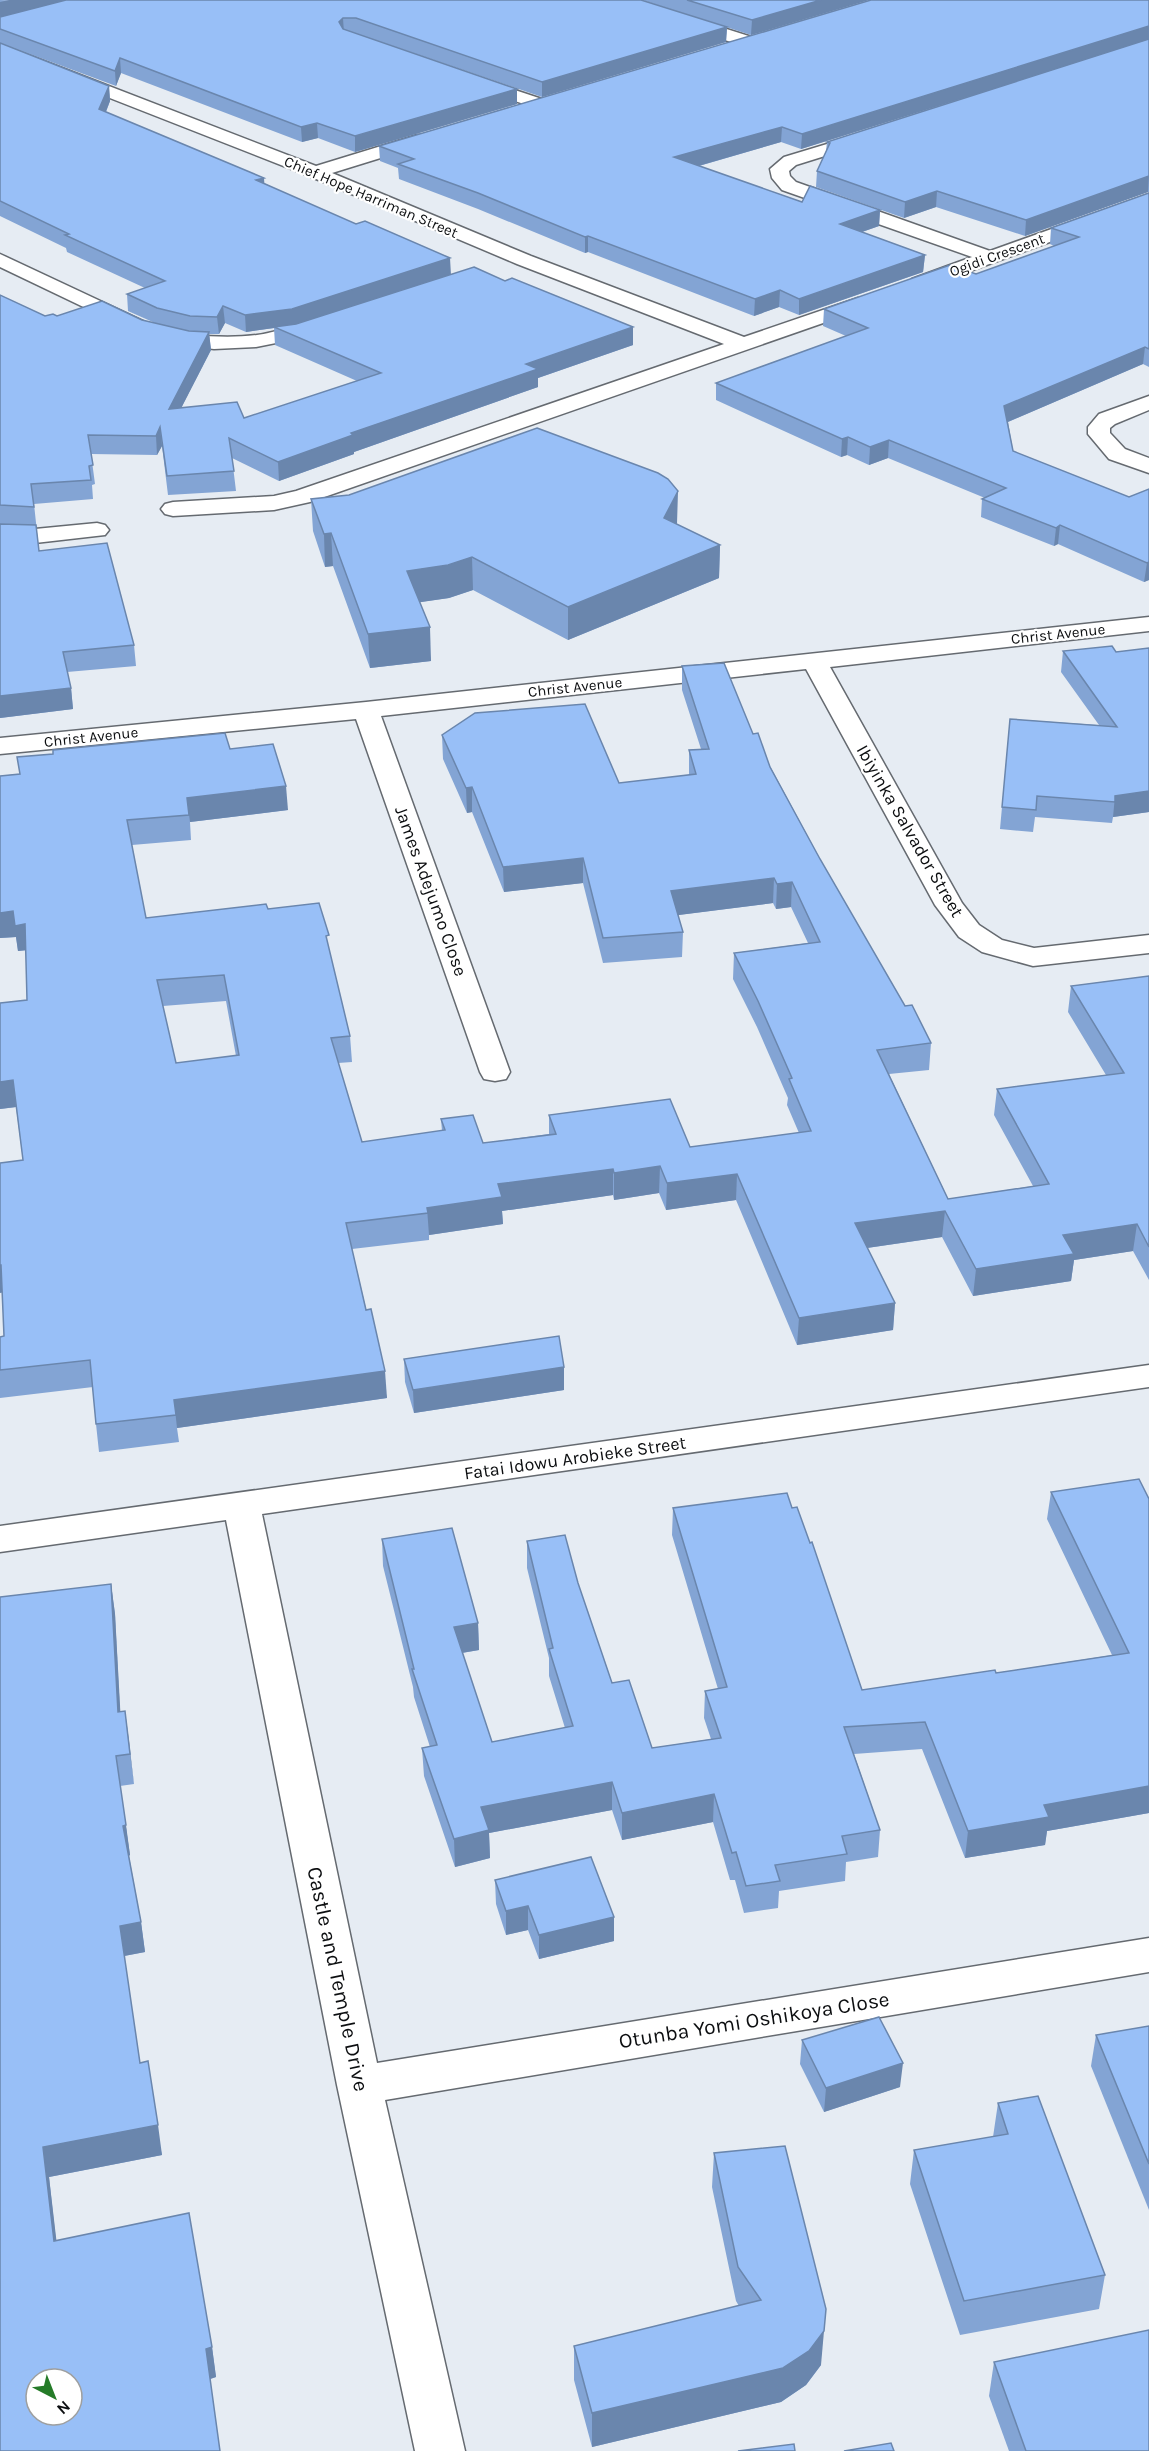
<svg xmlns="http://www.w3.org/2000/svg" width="1149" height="2451" viewBox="0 0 1149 2451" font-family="Karla,sans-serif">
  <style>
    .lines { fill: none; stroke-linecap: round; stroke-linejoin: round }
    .minor-casing { stroke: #656a70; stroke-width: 3 }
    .minor { fill: #fff; fill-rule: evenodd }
    .wall { fill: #83a4d4; fill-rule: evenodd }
    .shaded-wall { fill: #6a86ad }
    .building { fill: #98bff7; stroke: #6a86ad; stroke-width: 1.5; fill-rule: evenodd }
    .labels { text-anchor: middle; stroke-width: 4.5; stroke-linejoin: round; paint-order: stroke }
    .far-street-label { font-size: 15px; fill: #0c0e10; stroke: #fff }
    .street-label { font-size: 18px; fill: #0c0e10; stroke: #fff }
    .near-street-label { font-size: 21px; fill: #0c0e10; stroke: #fff }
  </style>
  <rect width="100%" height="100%" fill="#e6ecf3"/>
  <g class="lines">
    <defs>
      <g id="minor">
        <path d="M611 0H635L755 38 757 42 749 47 743 46 613 3Z"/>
        <path d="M0 44 316 166 417 135H429L432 139 429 143 332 173 531 256 744 337 858 298H872L875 302 872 306 310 502 274 510 173 516 165 514 161 509 165 504 173 502 274 496 296 491 724 344 517 264 309 176 0 55Z"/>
        <path d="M476 77 545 100 548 104 545 108 539 109 470 86 467 82 470 78Z"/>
        <path d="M870 131 876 132 879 136 876 140 796 165 789 171 790 176 796 182 990 251 1149 194V206L926 287H912L909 283 912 279 972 257 782 190 772 178 770 169 784 157Z"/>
        <path d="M0 254 158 328C191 336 224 339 257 335 275 333 312 319 326 323L329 327 326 331 306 337 256 347 214 349 172 344 144 336 0 267Z"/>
        <path d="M1149 396V410L1115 424 1110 428V433L1125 449 1149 458V473L1109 459 1088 434V427L1099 414Z"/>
        <path d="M97 523 105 525 109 530 105 535 35 543 0 541V527L35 529Z"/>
        <path d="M1149 617V631L830 667 962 903 979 925 1002 940 1034 948 1149 935V953L1033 966 982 952 959 937 935 905 806 669 381 716 510 1072 506 1079 495 1081 484 1079 480 1072 356 719 0 754V738L366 702Z"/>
        <path d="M1149 1365V1387L262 1514 377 2063 1149 1938V1972L385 2100 465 2451H415L337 2085 226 1520 0 1552V1526Z"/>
      </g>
    </defs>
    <use href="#minor" class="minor-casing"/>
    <use href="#minor" class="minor"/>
  </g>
  <g class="wall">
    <path d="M0 0 727 27 726 42 542 97 355 33 517 89V104L355 152 318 138 302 142 121 73 116 86 0 43Z"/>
    <path d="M642 0H869L751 35Z"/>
    <path d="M1149 0V192H1148L1025 236 936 207 904 218 816 187 817 171 826 151 827 142 1084 60 801 149 781 142 699 166 802 202 880 210 879 226 862 232 925 255 923 272 799 315 779 307 754 316 588 252 585 253 478 209 399 179 398 168 380 161 379 146Z"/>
    <path d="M0 43 109 86 110 101 106 112 264 178V183L451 275 633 345 538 378V387L354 452V454L279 481 232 458 236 491 168 495 162 446 157 455 91 454 95 484 92 485 93 499 34 504 39 551 134 645 136 666 67 672 71 688 73 709 0 718V295L45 316 142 320 155 323 128 311 127 294 145 288 67 252 66 248 0 216ZM225 323 246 332 274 328 275 345 357 381 244 418 181 408 211 350 209 334H219Z"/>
    <path d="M1149 193V367L1143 364 1008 422 1013 451 1129 497 1149 489V580L1144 582 1058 544 1054 546 981 517 982 499 985 498 888 458 869 465 847 455 841 457 716 400V383L846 336 823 326 824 309 976 274 1054 246 1050 244 1051 228Z"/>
    <path d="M311 499 677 523 676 524 720 545 719 578 568 640 473 590 449 598 420 602 431 661 370 668 333 566 325 567 313 531Z"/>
    <path d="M1149 648V812L1113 817 1112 823 1035 817 1033 832 1000 829 1010 719 1099 725 1061 672 1063 651 1116 652Z"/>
    <path d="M682 666 753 734 820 859 905 1006 931 1043 929 1070 889 1074 948 1199 1033 1186 994 1115 997 1089 1106 1075 1068 1012 1071 986 1149 976V1280L1133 1251 1074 1260 1071 1281 973 1296 942 1237 867 1248 895 1303 893 1330 797 1345 736 1200 666 1210 659 1193 614 1200 613 1195 502 1211 503 1224 429 1235V1240L352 1249 387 1398 177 1428 179 1442 99 1452 96 1424 93 1387 0 1398V1337L4 1336 23 1160 16 1107 0 1109V1003L27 1000 26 950 18 951 16 937 0 938V776L230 749 288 810 190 822 191 840 132 845 146 918 268 909 329 949 350 1036 352 1062 338 1063 362 1142 442 1131 441 1119 483 1143 549 1134V1115L690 1147 799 1133 787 1105 788 1098 757 1027 733 979 734 953 808 943 791 907 776 909 773 903 678 915 683 932 682 957 603 963 583 883 504 892 472 812 467 813 443 759 442 735 619 783 689 775V750L701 749 682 690ZM226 1001 236 1056 176 1063 163 1006Z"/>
    <path d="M404 1359 564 1367V1390L414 1413 405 1382Z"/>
    <path d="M1051 1492 1149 1499V1813L1047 1831 1045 1845 965 1858 922 1749 854 1754 880 1830 878 1857 846 1862 845 1881 779 1891 778 1908 744 1913 735 1880H730L713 1822 622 1840 612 1810 489 1833 490 1858 455 1867 424 1776 422 1748 430 1747 414 1697 413 1687 383 1566 382 1539 478 1623 479 1650 462 1653 492 1742 565 1728 549 1676V1658L527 1568V1541L578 1583 612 1683 652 1748 711 1739 704 1718 705 1691 718 1689 672 1535 673 1508H792L810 1543 862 1690 996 1673 1112 1655 1047 1519Z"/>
    <path d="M111 1584 115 1614 120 1712 125 1711 134 1784 120 1786 130 1855 129 1856 141 1922 145 1952 124 1956 140 2063 162 2155 49 2177 56 2241 212 2347 216 2377 0 2451Z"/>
    <path d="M495 1880 614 1917V1941L539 1959 528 1930 506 1935 496 1904Z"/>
    <path d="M1149 2026V2210L1091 2066 1096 2035Z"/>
    <path d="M802 2040 900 2087 824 2112 800 2064Z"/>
    <path d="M998 2103 1105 2275 1099 2309 960 2335 910 2184 914 2150 993 2137Z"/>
    <path d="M714 2153 821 2365 806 2385 781 2402 592 2447 574 2380V2346L739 2306 736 2301 712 2187Z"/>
    <path d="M994 2362 1149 2451H1009L989 2396Z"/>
  </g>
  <g class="shaded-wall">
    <path d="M9 0H68L0 17V2Z"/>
    <path d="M821 0H869L751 35 752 20Z"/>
    <path d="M343 18 344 33 339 22Z"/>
    <path d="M1149 26V40L801 149 802 134Z"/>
    <path d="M727 27 726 42 542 97V82Z"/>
    <path d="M120 58 121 73 116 86 115 71Z"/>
    <path d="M109 86 110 101 101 124 99 109Z"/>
    <path d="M517 89V104L355 152V136Z"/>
    <path d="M317 123 318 138 302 142 301 127Z"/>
    <path d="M782 127 781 142 674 173V157Z"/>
    <path d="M1149 176 1148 192 1025 236 1026 220Z"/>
    <path d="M264 178 265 194 256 180Z"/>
    <path d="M937 191 936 207 904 218 905 202Z"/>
    <path d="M880 210 879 226 839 240 840 224Z"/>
    <path d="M588 236V252L585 253V237Z"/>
    <path d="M925 255 923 272 799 315V299Z"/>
    <path d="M450 258 451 275 292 326 274 327V328L246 332 245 315Z"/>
    <path d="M780 290 779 307 754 316 755 299Z"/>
    <path d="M223 306 225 323 219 334 217 317Z"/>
    <path d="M633 327V345L538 378V387L354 452V454L279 481 278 462 526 364Z"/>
    <path d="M209 332 211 350 171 428 169 409Z"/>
    <path d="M1145 347 1143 364 1003 424 1004 406Z"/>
    <path d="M160 427 162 446 157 455 156 436Z"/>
    <path d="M848 437 847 455 841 457 842 439Z"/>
    <path d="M889 440 888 458 869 465 870 447Z"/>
    <path d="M678 491 677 523 664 551V518Z"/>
    <path d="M1060 525 1058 544 1054 546 1056 528Z"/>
    <path d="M331 533 333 566 325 567 324 534Z"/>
    <path d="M720 545 719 578 568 640V607Z"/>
    <path d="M472 557 473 590 449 598 408 604 407 571Z"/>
    <path d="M1149 562V580L1144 582 1147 563Z"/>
    <path d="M430 627 431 661 370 668 368 634Z"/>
    <path d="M71 688 73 709 0 718V696Z"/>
    <path d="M286 786 288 810 190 822 187 798Z"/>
    <path d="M472 787V812L467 813 466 788Z"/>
    <path d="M1149 791V812L1113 817 1115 796Z"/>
    <path d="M583 858V883L504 892 503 867Z"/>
    <path d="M774 878 773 903 671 916V891Z"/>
    <path d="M792 882 791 907 776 909 777 884Z"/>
    <path d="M13 911 25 924 29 950 18 951 16 937 0 938V913Z"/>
    <path d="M13 1080 16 1107 0 1109V1082Z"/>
    <path d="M660 1166 659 1193 614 1200V1173Z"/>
    <path d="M613 1169V1195L502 1211 503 1224 429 1235 427 1208 498 1184Z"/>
    <path d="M737 1174 736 1200 666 1210 667 1183Z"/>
    <path d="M945 1211 942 1237 853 1250 855 1223Z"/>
    <path d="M1137 1224 1133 1251 1074 1260 1071 1281 973 1296 976 1269 1063 1235Z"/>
    <path d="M0 1265H1L5 1292 0 1293Z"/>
    <path d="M895 1303 893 1330 797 1345 799 1318Z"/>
    <path d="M564 1367V1390L414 1413 413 1390Z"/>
    <path d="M385 1371 387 1398 177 1428 174 1400Z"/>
    <path d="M111 1584 115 1614 122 1742 118 1712Z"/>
    <path d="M478 1623 479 1650 455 1654 454 1627Z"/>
    <path d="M125 1711 129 1741 134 1784 130 1754Z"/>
    <path d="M612 1782V1810L489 1833 490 1858 455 1867 454 1839 481 1807Z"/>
    <path d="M1149 1786V1813L1047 1831 1045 1845 965 1858 968 1831 1044 1805Z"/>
    <path d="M714 1794 713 1822 622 1840V1813Z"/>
    <path d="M126 1825 130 1855 127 1856 123 1826Z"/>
    <path d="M528 1906V1930L506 1935V1911Z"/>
    <path d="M614 1917V1941L539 1959V1935Z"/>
    <path d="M141 1922 145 1952 124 1956 120 1926Z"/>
    <path d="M903 2063 900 2087 824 2112 826 2088Z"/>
    <path d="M158 2125 162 2155 49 2177 60 2271 54 2241 43 2147Z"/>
    <path d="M824 2331 821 2365 806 2385 781 2402 592 2447V2413Z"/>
    <path d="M212 2347 216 2377 210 2379 206 2349Z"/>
  </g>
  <g class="building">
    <path d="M66 0H641L727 27 542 82 356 18H343L339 22 343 29 517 89 355 136 317 123 301 127 120 58 115 71 0 29V17Z"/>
    <path d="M687 0H821L752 20Z"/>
    <path d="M871 0H1149V26L802 134 782 127 674 157 802 202 810 186 880 210 840 224 925 255 799 299 780 290 755 299 588 236 585 237 478 193 398 164 414 159 379 146Z"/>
    <path d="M1149 39V176L1026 220 937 191 905 202 817 171 830 143 827 142Z"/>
    <path d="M0 43 109 86 99 109 264 178 256 180 356 224 365 221 450 258 292 309 245 315 223 306 217 317 190 316 157 308 127 294 165 281 65 235 69 234 0 201Z"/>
    <path d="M1149 193V349L1145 347 1004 406 1013 451 1129 497 1149 489V562L1147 563 1060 525 1056 528 982 499 1006 488 889 440 870 447 848 437 842 439 716 383 868 328 824 309 950 265 976 274 1079 237 1051 228Z"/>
    <path d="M474 267 505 281 512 278 633 327 526 364 538 369 351 433 353 435 278 462 229 438 234 471 167 476 160 427 156 436 88 435 93 465 89 466 91 480 31 484 34 507 0 505V295L45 316 53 314 57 316 102 301 142 320 189 331 209 332 169 409 237 402 244 418 381 373 274 327 296 324Z"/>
    <path d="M537 428 658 473 668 479 678 491 664 518 720 545 568 607 472 557 448 565 407 571 430 627 368 634 331 533 324 534 311 499 349 495Z"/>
    <path d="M0 524 36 525 39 551 107 543 134 645 63 652 71 688 0 696Z"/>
    <path d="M1112 646 1116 652 1149 648V791L1115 796V802L1037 796 1036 810 1002 807 1010 719 1117 727 1063 651Z"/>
    <path d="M724 663 753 734 758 733 770 767 820 859 905 1006 912 1005 931 1043 877 1050 948 1199 1049 1184 997 1089 1124 1073 1071 986 1149 976V1247L1137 1224 1063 1235 1074 1254 976 1269 945 1211 855 1223 895 1303 799 1318 737 1174 667 1183 660 1166 614 1173 613 1169 498 1184 502 1197 427 1208 428 1213 346 1223 366 1310 371 1309 385 1371 174 1400 176 1415 96 1424 90 1360 0 1370V1337L4 1336 1 1265H0V1163L23 1160 13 1080 0 1082V1003L27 1000 25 924 15 926 13 911 0 913V776L20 774 17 757 53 754V750L225 733 230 749 273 744 286 786 187 798 189 815 127 820 146 918 266 904 268 909 319 903 329 935 326 936 350 1036 331 1038 362 1142 445 1130 441 1119 473 1115 483 1143 556 1134 549 1115 670 1099 690 1147 811 1131 789 1079 792 1078 758 1001 734 953 820 942 792 882 777 884 774 878 671 891 683 932 603 938 583 858 503 867 472 787 466 788 442 735 475 713 585 704 619 783 696 774 689 750 709 749 682 666ZM224 975 239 1055 176 1063 157 980Z"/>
    <path d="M559 1336 564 1367 413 1390 404 1359Z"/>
    <path d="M1139 1479 1149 1499V1786L1044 1805 1049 1817 968 1831 925 1722 844 1727 880 1830 842 1836 847 1854 775 1865 780 1881 746 1886 736 1852 732 1853 714 1794 622 1813 612 1782 481 1807 489 1830 454 1839 422 1748 437 1745 412 1669H414L382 1539 452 1528 478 1623 454 1627 492 1742 573 1726 549 1649 553 1648 527 1541 565 1535 578 1583 612 1683 629 1680 652 1748 721 1738 705 1691 727 1687 673 1508 787 1493 792 1508 797 1507 810 1543 812 1542 862 1690 995 1670 996 1673 1129 1653 1051 1492Z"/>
    <path d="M111 1584 118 1712 125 1711 130 1754 116 1756 126 1825 123 1826 141 1922 120 1926 140 2063 148 2061 158 2125 43 2147 54 2241 189 2213 212 2347 206 2349 220 2451H0V1597ZM36 2379H72V2415H36Z"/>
    <path d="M591 1857 614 1917 539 1935 528 1906 506 1911 495 1880Z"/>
    <path d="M879 2017 903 2063 826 2088 802 2040Z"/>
    <path d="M1149 2026V2164L1096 2035Z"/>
    <path d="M1038 2096 1105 2275 964 2301 914 2150 1008 2134 998 2103Z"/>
    <path d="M785 2146 826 2309 824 2331 809 2351 783 2368 592 2413 574 2346 761 2300 738 2267 714 2153Z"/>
    <path d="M1149 2330V2451H1026L994 2362Z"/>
    <path d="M891 2443 894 2451H844Z"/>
    <path d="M794 2444 795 2451H738Z"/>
  </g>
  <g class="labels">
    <g class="far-street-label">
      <text transform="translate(371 197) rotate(23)" y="5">Chief Hope Harriman Street</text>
      <text transform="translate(997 255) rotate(-20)" y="5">Ogidi Crescent</text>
      <text transform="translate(1058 634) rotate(-6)" y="5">Christ Avenue</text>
      <text transform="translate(575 687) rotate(-6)" y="5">Christ Avenue</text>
      <text transform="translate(91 737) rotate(-6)" y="5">Christ Avenue</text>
    </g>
    <g class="street-label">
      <text transform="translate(910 831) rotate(60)" y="6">Ibiyinka Salvador Street</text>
      <text transform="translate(431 891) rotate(70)" y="6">James Adejumo Close</text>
      <text transform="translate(575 1458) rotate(-8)" y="6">Fatai Idowu Arobieke Street</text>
    </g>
    <g class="near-street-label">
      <text transform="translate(338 1979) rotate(78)" y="7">Castle and Temple Drive</text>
      <text transform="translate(754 2020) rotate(-9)" y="7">Otunba Yomi Oshikoya Close</text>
    </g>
  </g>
  <g transform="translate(54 2397) rotate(138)"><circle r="28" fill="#ffffff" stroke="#9e9f9f" stroke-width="1.5"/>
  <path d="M0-4.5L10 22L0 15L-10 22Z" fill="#257b28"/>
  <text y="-9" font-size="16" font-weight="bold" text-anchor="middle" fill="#0c0e10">N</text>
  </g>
</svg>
